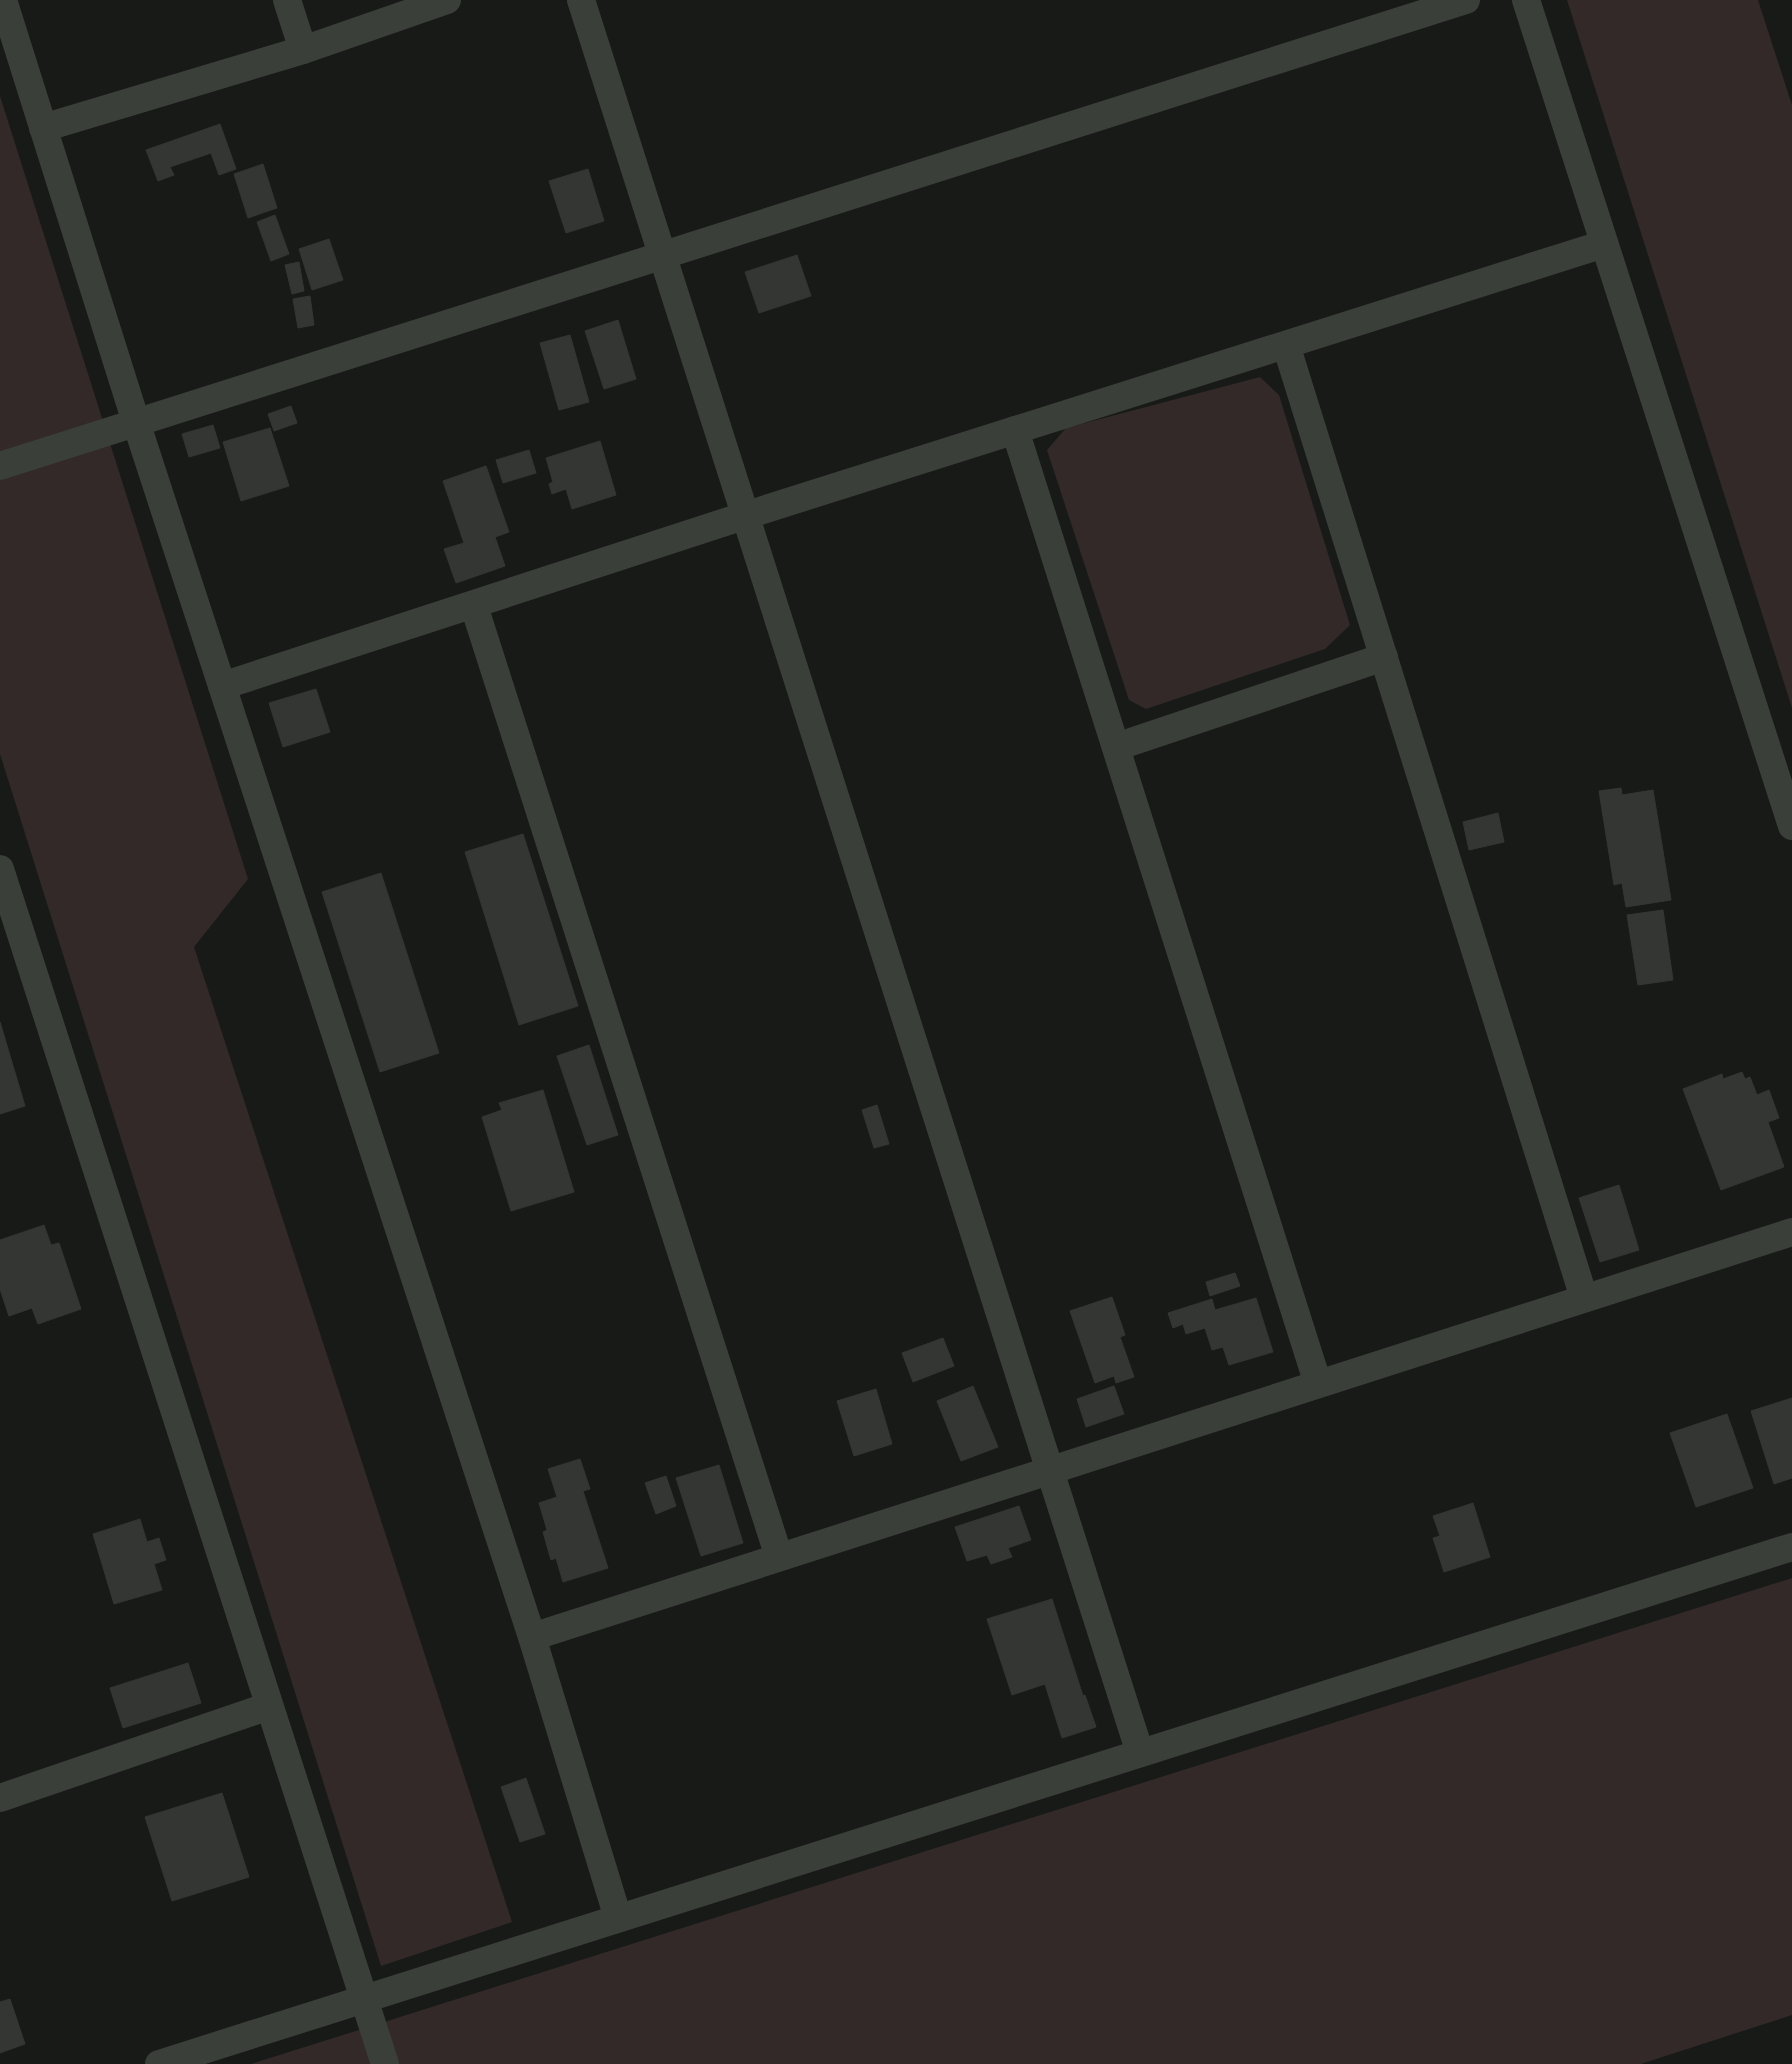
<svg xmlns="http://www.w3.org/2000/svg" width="1792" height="2064" viewBox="0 0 1792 2064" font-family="'Open Sans',sans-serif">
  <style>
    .green { fill: #322928 }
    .building { fill: #343633; stroke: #333632 }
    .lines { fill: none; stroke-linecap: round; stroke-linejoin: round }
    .minor { stroke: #3b3f39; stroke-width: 28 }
  </style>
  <rect width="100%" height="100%" fill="#181a18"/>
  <g class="green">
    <path d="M1567 0H1758L1792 105V708Z"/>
    <path d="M0 96 248 879 194 947 512 1922 381 1966 0 754Z"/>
    <path d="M1260 377 1279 395 1350 625 1325 649 1146 709 1129 700 1047 450 1066 428Z"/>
    <path d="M1792 1578V2015L1641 2064H251Z"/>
  </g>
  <g class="building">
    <path d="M220 124 236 169 219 175 211 153 170 167 174 175 158 181 146 150Z"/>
    <path d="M263 164 277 208 248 218 234 174Z"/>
    <path d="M588 169 604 221 566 233 549 181Z"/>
    <path d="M275 215 289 254 271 261 257 222Z"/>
    <path d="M329 239 343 280 312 290 299 249Z"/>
    <path d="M797 255 811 296 759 313 745 272Z"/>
    <path d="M299 262 304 291 292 294 285 265Z"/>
    <path d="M310 296 314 325 298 328 293 299Z"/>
    <path d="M618 320 636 379 604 389 585 331Z"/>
    <path d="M570 335 589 402 559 410 540 343Z"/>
    <path d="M291 406 297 423 274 431 268 414Z"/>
    <path d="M213 425 220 448 189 457 182 434Z"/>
    <path d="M270 428 289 486 241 501 223 442Z"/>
    <path d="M600 441 616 495 572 509 566 489 552 494 549 484 553 482 546 458Z"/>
    <path d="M529 450 536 473 503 483 496 460Z"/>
    <path d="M486 466 509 532 495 537 505 566 456 583 444 549 464 543 443 481Z"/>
    <path d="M316 689 330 732 283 747 269 703Z"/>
    <path d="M1621 788 1622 795 1653 790 1671 900 1626 907 1622 883 1614 885 1599 791Z"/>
    <path d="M1498 813 1504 842 1469 850 1463 822Z"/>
    <path d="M523 834 578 1006 519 1025 465 852Z"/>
    <path d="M381 873 439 1053 380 1072 322 892Z"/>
    <path d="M1663 910 1673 980 1638 985 1627 915Z"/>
    <path d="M0 1022 25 1106 0 1114Z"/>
    <path d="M589 1045 618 1135 587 1145 557 1056Z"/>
    <path d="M1742 1072 1745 1079 1750 1077 1757 1095 1769 1090 1779 1118 1768 1122 1784 1167 1721 1190 1683 1089 1722 1074 1723 1079Z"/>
    <path d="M543 1090 574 1192 511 1211 482 1117 502 1110 499 1103Z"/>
    <path d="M877 1105 889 1144 874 1148 862 1110Z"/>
    <path d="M1619 1185 1639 1250 1600 1262 1579 1198Z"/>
    <path d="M44 1225 51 1245 59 1243 81 1309 38 1324 32 1308 9 1316 0 1289V1240Z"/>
    <path d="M1235 1273 1240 1286 1210 1296 1206 1282Z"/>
    <path d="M1112 1297 1125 1335 1120 1337 1134 1377 1116 1383 1114 1376 1095 1383 1070 1311Z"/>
    <path d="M1256 1298 1273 1352 1229 1365 1223 1347 1212 1350 1205 1328 1186 1334 1183 1324 1173 1328 1168 1313 1212 1299 1215 1310Z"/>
    <path d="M943 1338 954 1366 913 1382 902 1353Z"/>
    <path d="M973 1386 998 1447 961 1461 937 1401Z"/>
    <path d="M1114 1386 1124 1414 1086 1427 1077 1399Z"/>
    <path d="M876 1389 892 1444 854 1456 837 1401Z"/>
    <path d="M1792 1398V1478L1774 1484 1751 1411Z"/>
    <path d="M1727 1414 1753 1488 1696 1507 1670 1433Z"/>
    <path d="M580 1459 590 1489 583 1491 608 1568 563 1582 556 1558 551 1560 543 1532 547 1530 539 1503 557 1497 548 1469Z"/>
    <path d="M719 1465 743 1543 701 1556 676 1478Z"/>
    <path d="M666 1476 676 1506 656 1514 645 1483Z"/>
    <path d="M1473 1503 1490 1557 1444 1572 1433 1538 1440 1536 1433 1516Z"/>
    <path d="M1019 1506 1031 1540 1008 1548 1012 1557 991 1564 987 1555 967 1561 955 1527Z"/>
    <path d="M140 1519 147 1542 159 1538 166 1560 154 1564 162 1590 114 1604 93 1534Z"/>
    <path d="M1052 1599 1083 1696 1085 1695 1096 1727 1062 1738 1045 1684 1012 1695 987 1619Z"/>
    <path d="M188 1663 201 1703 123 1728 110 1688Z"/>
    <path d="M526 1778 545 1834 520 1842 501 1787Z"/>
    <path d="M222 1793 249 1877 172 1901 145 1817Z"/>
    <path d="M10 1999 25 2044 0 2053V2002Z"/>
  </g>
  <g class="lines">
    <g class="minor">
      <path d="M3 0 136 422 532 1637 618 1918"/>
      <path d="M287 0 303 50"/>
      <path d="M581 0C772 583 950 1170 1140 1753"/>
      <path d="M1526 0 1792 826"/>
      <path d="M43 128 303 50 447 0"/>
      <path d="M1286 345 1584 1298"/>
      <path d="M1015 430 1318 1384"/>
      <path d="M0 466 1466 0"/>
      <path d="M474 606 779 1557"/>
      <path d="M222 686 747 515 1604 244"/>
      <path d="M1116 747 1384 657"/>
      <path d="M0 869 385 2064"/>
      <path d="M532 1637 1792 1232"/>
      <path d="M0 1798 269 1706"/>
      <path d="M159 2064 1792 1547"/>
    </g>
  </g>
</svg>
